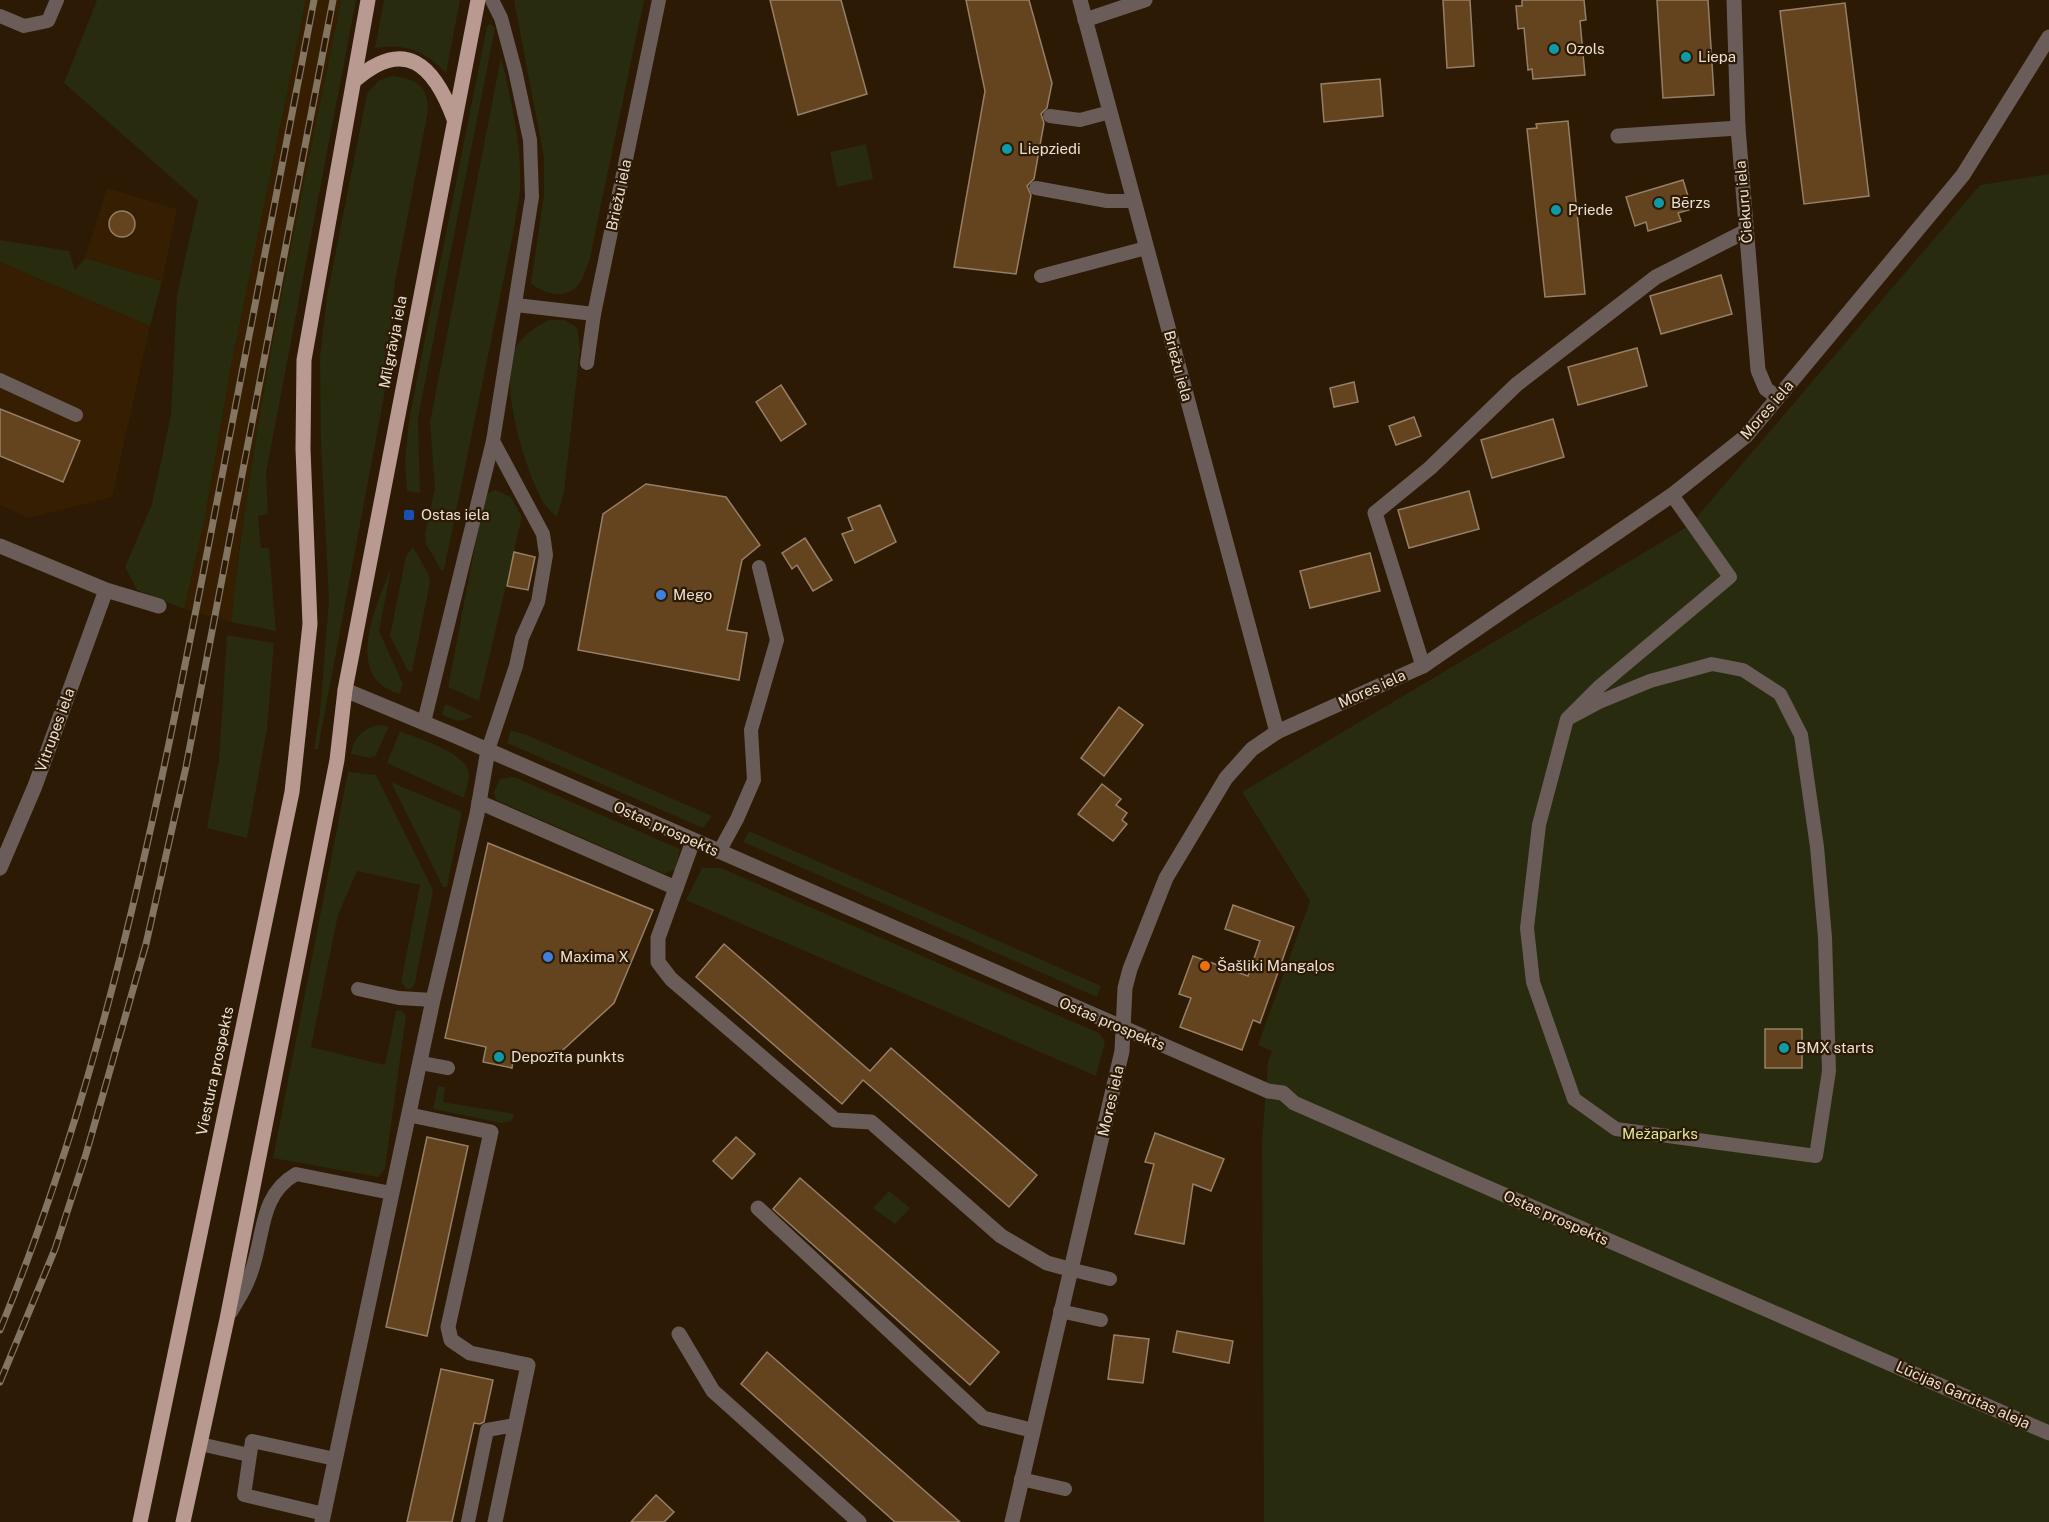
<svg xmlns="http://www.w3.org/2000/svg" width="2049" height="1522" viewBox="0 0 2049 1522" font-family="'Public Sans',sans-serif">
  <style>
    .built { fill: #351e02 }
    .green { fill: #282b0d }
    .building { fill: #64441e; stroke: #967f67; stroke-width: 1.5 }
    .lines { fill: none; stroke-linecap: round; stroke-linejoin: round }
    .service { stroke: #6a5c58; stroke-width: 14 }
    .minor { stroke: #6a5c58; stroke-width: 15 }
    .primary { stroke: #b89a91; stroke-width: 15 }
    .rail-casing { stroke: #847462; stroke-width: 7 }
    .rail { stroke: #2c1a04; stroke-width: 4.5; stroke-dasharray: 14; stroke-linecap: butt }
    .culture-dot { fill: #0f9aa8; stroke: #2c1a04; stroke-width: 2 }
    .transit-dot { fill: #1a4fb4; stroke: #2c1a04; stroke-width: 2 }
    .shop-dot { fill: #3f7fe0; stroke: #2c1a04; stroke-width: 2 }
    .food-dot { fill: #e8710a; stroke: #2c1a04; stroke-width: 2 }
    .labels { text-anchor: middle; stroke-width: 4.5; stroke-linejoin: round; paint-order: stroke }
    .poi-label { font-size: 15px; fill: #ece0d3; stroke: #2c1a04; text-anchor: start }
    .street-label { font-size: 15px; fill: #ece0d3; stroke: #2c1a04 }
    .park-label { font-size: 15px; fill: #dde99c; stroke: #2c1a04 }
  </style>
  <rect width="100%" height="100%" fill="#2c1a04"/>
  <g class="built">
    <path d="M306 0H341L255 443 240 542 231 622 184 609 204 523 230 372Z"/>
    <path d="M107 188 177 209 162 281 85 258Z"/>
    <path d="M0 262 150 326 112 497 29 518 0 505Z"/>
  </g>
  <g class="green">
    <path d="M97 0H306L230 372 204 523 184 609 137 590 125 567 152 504 171 414 177 295 198 201 64 83Z"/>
    <path d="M341 0H356L266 473 268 514 258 516 261 548H269L276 631 231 622C253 413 300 206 341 0Z"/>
    <path d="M384 0H460L446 73C424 50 406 44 375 48Z"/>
    <path d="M514 0H644L589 262C586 268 583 279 579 284 565 301 544 294 531 283L544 195V158Z"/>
    <path d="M490 24 495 28 418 418 420 493 407 491 405 461 409 420 487 26Z"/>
    <path d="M501 57C511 100 522 143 520 188 519 203 515 219 513 234L444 570H441L426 544 425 533 435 488 430 422Z"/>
    <path d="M392 76C416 79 428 85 428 111L395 282 385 391 318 749H314L320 712 329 600 321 444 320 357 327 296 367 94 378 81Z"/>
    <path d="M866 144 873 179 837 187 830 152Z"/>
    <path d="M2049 174V1522H1264L1262 1142 1268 1061 1272 1051 1258 1045 1310 901 1242 792 1690 525 1980 185Z"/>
    <path d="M0 240 69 251 75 270 85 258 162 281 150 326 0 262Z"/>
    <path d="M549 320H564L577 327 580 349 564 492 557 517C552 512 545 507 542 500 525 469 496 376 517 345 525 333 537 326 549 320Z"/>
    <path d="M495 490 511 497 522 517 479 701 448 687 484 499 488 493Z"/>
    <path d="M413 547 428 573 430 582 412 672 408 671 390 636 406 556Z"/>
    <path d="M391 569 379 631 403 684 400 694C342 678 376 606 391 569Z"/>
    <path d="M227 635 274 643 267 729 247 838 207 828 219 760Z"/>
    <path d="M445 704 474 717 458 721 442 715Z"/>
    <path d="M376 725 389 726 376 755 370 758 351 754C354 737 361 731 376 725Z"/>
    <path d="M511 730 527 735 712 816 703 828 507 743Z"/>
    <path d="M400 731C418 739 468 752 469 775 469 782 465 791 464 798L387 763Z"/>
    <path d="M348 772 376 775 433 890 415 983 411 989H406L401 982 420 885 357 871 338 915 311 1047 385 1065 396 1011H402L406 1016 385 1169 378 1177 273 1158Z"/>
    <path d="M514 777 680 849 676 869 664 874 496 800 494 792 500 779Z"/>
    <path d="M391 782 462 812 447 887H443Z"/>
    <path d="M749 831 1101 986 1097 997 743 842Z"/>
    <path d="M702 868H721L1099 1033 1105 1042 1096 1076 686 900Z"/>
    <path d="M438 1086 445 1087 443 1102 514 1114 512 1121 501 1123 433 1109Z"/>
    <path d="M889 1191 910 1208 895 1224 873 1208Z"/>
  </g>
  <g class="building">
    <path d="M770 0H841L867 94 798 115Z"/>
    <path d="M966 0H1029L1052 83 1047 108 1041 114 1044 123 1034 179 1027 186 1031 195 1016 274 954 267 985 91Z"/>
    <path d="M1443 0H1470L1474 66 1447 68Z"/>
    <path d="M1522 0H1584L1586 20 1580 21 1585 75 1533 79 1532 69 1528 70 1524 28 1518 29 1516 6H1522Z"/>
    <path d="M1657 0H1708L1714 95 1663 98Z"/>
    <path d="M1845 3 1869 196 1804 204 1780 11Z"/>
    <path d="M1380 79 1383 116 1324 122 1321 84Z"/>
    <path d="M1568 121 1585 294 1545 297 1527 129 1537 128 1536 124Z"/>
    <path d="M1683 180 1692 209 1678 213 1681 221 1648 231 1646 222 1635 226 1626 197Z"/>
    <circle cx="122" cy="224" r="13"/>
    <path d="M1721 275 1732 314 1661 334 1650 296Z"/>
    <path d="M1637 348 1647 386 1578 405 1568 367Z"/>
    <path d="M1354 382 1358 402 1334 407 1330 388Z"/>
    <path d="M781 385 806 424 781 441 756 402Z"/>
    <path d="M0 409 80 441 63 482 0 456Z"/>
    <path d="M1414 417 1421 436 1396 445 1389 426Z"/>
    <path d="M1553 419 1564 457 1492 478 1481 440Z"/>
    <path d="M646 484 726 497 760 545 742 560 727 630 747 633 739 680 578 650 603 514Z"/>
    <path d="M1469 491 1479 529 1409 548 1398 510Z"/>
    <path d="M880 505 896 542 855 563 842 534 853 530 848 518Z"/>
    <path d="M805 538 832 580 813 591 797 565 792 569 782 553Z"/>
    <path d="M514 552 535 557 528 590 507 586Z"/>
    <path d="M1370 553 1380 591 1310 608 1300 571Z"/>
    <path d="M1119 707 1143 725 1104 776 1081 758Z"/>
    <path d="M1102 784 1121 799 1116 805 1127 813 1122 820 1127 824 1113 841 1078 814Z"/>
    <path d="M488 843 653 910 614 1003 552 1060 514 1053 512 1068 483 1062 486 1047 445 1038Z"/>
    <path d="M1233 905 1294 927 1260 1023 1253 1020 1242 1050 1180 1027 1191 998 1179 994 1193 956 1248 976 1260 941 1225 929Z"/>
    <path d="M724 944 870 1071 891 1048 1037 1175 1009 1207 863 1080 842 1104 696 977Z"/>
    <rect x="1765" y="1029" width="37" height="39"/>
    <path d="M1155 1133 1224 1159 1211 1191 1193 1184 1184 1244 1135 1234 1154 1164 1145 1162Z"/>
    <path d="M427 1137 468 1146 427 1336 386 1327Z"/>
    <path d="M736 1137 755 1154 732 1179 713 1161Z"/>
    <path d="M800 1178 999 1352 970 1385 773 1209Z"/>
    <path d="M1177 1331 1233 1341 1229 1363 1173 1352Z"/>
    <path d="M1114 1335 1149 1339 1143 1383 1108 1379Z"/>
    <path d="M767 1352 960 1522H895L741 1384Z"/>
    <path d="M441 1369 493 1380 484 1422 480 1424 474 1423 452 1522H407Z"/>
    <path d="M656 1495 674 1512 664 1522H631Z"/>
  </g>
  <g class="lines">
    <g class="service">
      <path d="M0 16 24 26 48 21 57 0"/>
      <path d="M1050 116 1080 120 1110 112"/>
      <path d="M1036 188 1107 201H1134"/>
      <path d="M1041 276 1146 248"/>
      <path d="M516 305 594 314 659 0"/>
      <path d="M587 363 594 314"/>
      <path d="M0 380 76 415"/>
      <path d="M1567 719 1599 702 1650 681 1712 664 1743 670 1780 694 1801 735 1817 847 1825 937 1829 1071 1816 1156 1616 1129 1574 1099 1533 982 1527 928 1539 825 1567 719 1600 686 1730 577 1672 495"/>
      <path d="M424 722 493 441"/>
      <path d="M488 750 516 666 522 638 538 602 546 555 543 534 493 441 532 197 530 140 515 70 501 18 492 0"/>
      <path d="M719 852 737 819 754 780 751 730 777 640 759 567"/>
      <path d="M358 989 399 998 433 1000"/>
      <path d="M421 1063 448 1068"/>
      <path d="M1069 1269 1110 1279"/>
      <path d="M1060 1311 1101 1320"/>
      <path d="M231 1312C237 1301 245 1290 249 1278 265 1241 257 1196 296 1174L391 1193"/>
      <path d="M200 1444 249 1455"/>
      <path d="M1021 1479 1065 1489"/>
      <path d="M324 1514 244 1495 252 1441 335 1459"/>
      <path d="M468 1522 487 1430 515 1425"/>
    </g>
    <g class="minor">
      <path d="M1080 0 1277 732"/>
      <path d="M1734 0 1738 128 1758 370 1766 389 1777 397"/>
      <path d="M1085 20 1145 0"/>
      <path d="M1618 136 1738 128"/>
      <path d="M0 546 106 590 159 606"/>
      <path d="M1423 666 1375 513 1430 468 1516 385 1656 277 1746 231"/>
      <path d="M345 690 451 734 1268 1091 1283 1093 1294 1103 2049 1433"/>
      <path d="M479 802 676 888"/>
      <path d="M693 841 658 938V962L671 979 835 1120 871 1122 1001 1236 1047 1263 1069 1269"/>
      <path d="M0 868 35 786 106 590"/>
      <path d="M410 1115 491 1132 448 1327 451 1340 470 1353 528 1365 495 1522"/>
      <path d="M758 1208 983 1418 1031 1430"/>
      <path d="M679 1334 713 1391 859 1522"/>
      <path d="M322 1522 433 1000 477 814 488 750"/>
      <path d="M1012 1522 1122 1051 1125 988 1130 969 1166 878 1226 778 1252 749 1277 732 1423 666 1672 495 1746 436 1963 175 2049 37"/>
    </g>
    <g class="primary">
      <path d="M354 81C405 36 434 65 454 119"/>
      <path d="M140 1522 292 792 310 624 303 449 304 360 368 0"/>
      <path d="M183 1522 227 1319 337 760 345 690 478 0"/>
    </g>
    <defs>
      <g id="rail">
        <path d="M0 1330C100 1087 153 830 203 574 240 383 277 191 314 0"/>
        <path d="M0 1382 55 1249 86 1154 146 944 186 767 333 0"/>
      </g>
    </defs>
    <use href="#rail" class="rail-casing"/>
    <use href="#rail" class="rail"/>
  </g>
  <g class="culture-dot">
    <circle cx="1554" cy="49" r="6"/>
    <circle cx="1686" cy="57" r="6"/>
    <circle cx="1007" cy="149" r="6"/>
    <circle cx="1659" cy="203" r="6"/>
    <circle cx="1556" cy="210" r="6"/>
    <circle cx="1784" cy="1048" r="6"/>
    <circle cx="499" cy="1057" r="6"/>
  </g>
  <rect class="transit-dot" x="403" y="509" width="12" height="12" rx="3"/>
  <g class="shop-dot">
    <circle cx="661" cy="595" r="6"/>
    <circle cx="548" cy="957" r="6"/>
  </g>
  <circle class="food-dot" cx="1205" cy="966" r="6"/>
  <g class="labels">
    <g class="poi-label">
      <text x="1566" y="54">Ozols</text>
      <text x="1698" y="62">Liepa</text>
      <text x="1019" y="154">Liepziedi</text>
      <text x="1671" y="208">Bērzs</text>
      <text x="1568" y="215">Priede</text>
      <text x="421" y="520">Ostas iela</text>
      <text x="673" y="600">Mego</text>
      <text x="560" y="962">Maxima X</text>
      <text x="1217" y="971">Šašliki Mangaļos</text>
      <text x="1796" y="1053">BMX starts</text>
      <text x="511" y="1062">Depozīta punkts</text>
    </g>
    <g class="street-label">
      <text transform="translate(619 195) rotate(-78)" y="5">Briežu iela</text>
      <text transform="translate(1744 202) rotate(-95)" y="5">Čiekuru iela</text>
      <text transform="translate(393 342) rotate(-79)" y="5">Mīlgrāvja iela</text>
      <text transform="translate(1178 366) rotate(75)" y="5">Briežu iela</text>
      <text transform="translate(1767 410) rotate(-49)" y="5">Mores iela</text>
      <text transform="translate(1372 689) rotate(-24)" y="5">Mores iela</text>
      <text transform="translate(55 730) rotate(-70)" y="5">Vitrupes iela</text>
      <text transform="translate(666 829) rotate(24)" y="5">Ostas prospekts</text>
      <text transform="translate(1112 1024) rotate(23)" y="5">Ostas prospekts</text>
      <text transform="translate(215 1071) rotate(-78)" y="5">Viestura prospekts</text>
      <text transform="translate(1111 1101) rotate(-77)" y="5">Mores iela</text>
      <text transform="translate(1556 1218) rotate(24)" y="5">Ostas prospekts</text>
      <text transform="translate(1963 1395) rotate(24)" y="5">Lūcijas Garūtas aleja</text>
    </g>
    <g class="park-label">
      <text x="1660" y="1139">Mežaparks</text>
    </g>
  </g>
</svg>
